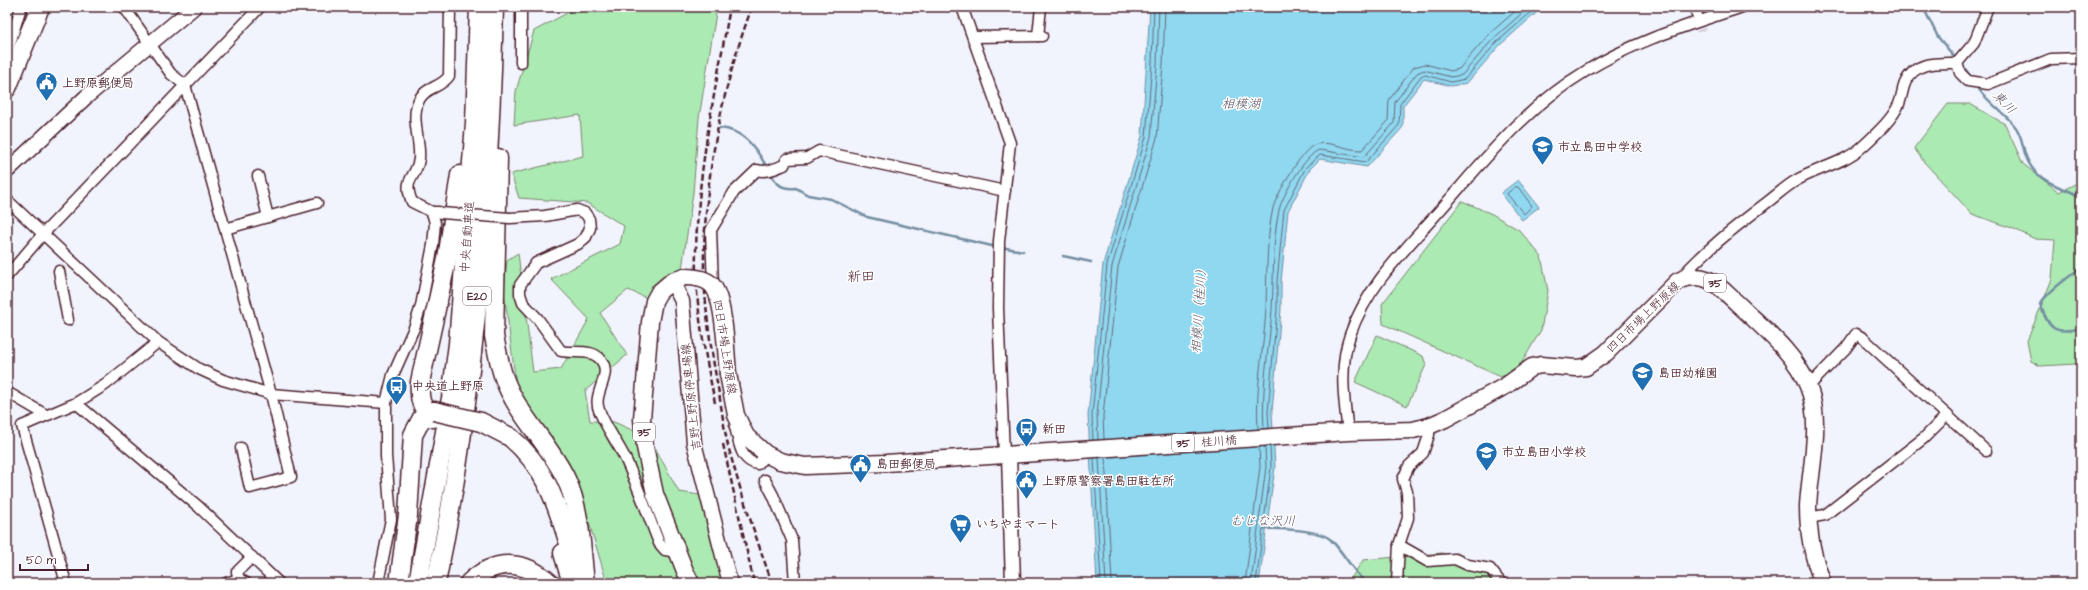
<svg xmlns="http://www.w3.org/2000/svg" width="2088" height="590" viewBox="0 0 2088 590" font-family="'Architects Daughter','Klee One',sans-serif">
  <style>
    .green { fill: #abeab2; stroke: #7a846e }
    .water { fill: #8fd8f0; stroke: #738ea1 }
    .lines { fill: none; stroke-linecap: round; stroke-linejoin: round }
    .shore { stroke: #66697a; stroke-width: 1 }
    .stream { stroke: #738ea1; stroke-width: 2.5 }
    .street-tunnel { stroke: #d0c9d3; stroke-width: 10; stroke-dasharray: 10 5; stroke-linecap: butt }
    .street-casing { stroke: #4a1f2b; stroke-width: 13 }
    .secondary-casing { stroke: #4a1f2b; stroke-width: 17 }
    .primary-casing { stroke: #4a1f2b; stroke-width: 19 }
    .highway-casing { stroke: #4a1f2b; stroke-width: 21 }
    .street { stroke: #fff; stroke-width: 10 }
    .secondary { stroke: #fff; stroke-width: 14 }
    .primary { stroke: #fff; stroke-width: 16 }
    .highway { stroke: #fff; stroke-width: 18 }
    .rail { stroke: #4a1f2b; stroke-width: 2.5; stroke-dasharray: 6 3; stroke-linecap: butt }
    .street-bridge-casing { stroke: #4a1f2b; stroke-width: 13; stroke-linecap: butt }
    .primary-bridge-casing { stroke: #4a1f2b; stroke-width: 19; stroke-linecap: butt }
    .highway-bridge-casing { stroke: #4a1f2b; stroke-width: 21; stroke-linecap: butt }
    .street-bridge { stroke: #fff; stroke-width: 10 }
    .primary-bridge { stroke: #fff; stroke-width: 16 }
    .highway-bridge { stroke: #fff; stroke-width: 18 }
    .labels { text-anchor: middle; stroke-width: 3; stroke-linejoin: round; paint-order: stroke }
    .shield { fill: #fff; stroke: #80626b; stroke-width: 1 }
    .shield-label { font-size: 11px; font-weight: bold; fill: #4a1f2b }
    .poi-label { font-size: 12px; font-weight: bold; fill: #4a1f2b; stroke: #fff; text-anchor: start }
    .street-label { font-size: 12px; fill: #4a1f2b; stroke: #fff }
    .water-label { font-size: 13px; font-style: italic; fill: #5f5666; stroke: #fff }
    .quarter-label { font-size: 14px; fill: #4a1f2b; stroke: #fff }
  </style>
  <rect width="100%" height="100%" fill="#f1f3fd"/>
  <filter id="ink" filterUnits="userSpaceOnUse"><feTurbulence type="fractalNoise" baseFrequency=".025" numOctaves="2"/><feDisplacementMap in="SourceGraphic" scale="8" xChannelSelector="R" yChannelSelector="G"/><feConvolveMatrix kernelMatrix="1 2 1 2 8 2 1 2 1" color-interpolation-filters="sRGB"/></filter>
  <g filter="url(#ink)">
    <g class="green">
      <path d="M578 7H717L699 118 693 193 682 269 665 277 649 299 628 290 600 313 627 355 585 391 590 421 614 422 650 438 679 492 707 496 730 583H607L583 502 516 384 504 291 507 260 518 253 533 372 561 369 589 319 551 279 620 244 624 226 587 203 519 198 511 174 583 156 580 115 514 125 516 91 534 31Z"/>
      <path d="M1948 104H1970L2005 124 2023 164 2059 192 2077 183 2081 186V367L2076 364 2040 366 2031 361 2027 341 2052 279 2055 240 2035 239 2012 228 1972 214 1924 162 1914 148Z"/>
      <path d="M1462 201 1492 214 1519 230 1541 256 1548 291 1541 330 1521 364 1501 377 1383 324 1382 304Z"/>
      <path d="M1377 335 1423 356 1426 365 1407 406 1355 382Z"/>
      <path d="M1442 553C1463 558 1481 567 1495 583H1348L1363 560Z"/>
    </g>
    <g class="water">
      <path d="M1150 7H1543L1500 45 1467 83 1451 86 1424 79 1403 106V127L1367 167 1320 159 1310 169 1288 211 1281 282V309L1272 412 1275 467 1259 583H1097L1088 415 1103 264 1142 136Z"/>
      <path d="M1518 180 1539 207 1522 220 1501 193Z"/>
    </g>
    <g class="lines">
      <g class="shore">
        <path d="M1515 187H1518L1532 206 1524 214 1507 194Z"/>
        <path d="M1269 428 1268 412 1277 309V281L1284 210 1306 167 1320 155 1366 162 1399 125 1400 104 1421 76 1425 75 1451 82 1465 79 1497 42 1537 7"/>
        <path d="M1258 429C1255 389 1264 348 1266 308 1267 275 1266 240 1273 208 1277 194 1301 151 1314 145 1328 139 1348 151 1362 150L1388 121 1389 100 1414 67 1425 64 1451 71 1459 69 1489 34 1520 7"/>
        <path d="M1264 429C1261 389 1269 349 1272 310 1274 277 1272 242 1279 210 1282 196 1306 154 1319 150L1364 157 1394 123 1395 102 1417 73 1424 70 1451 77 1462 75 1494 38 1529 7"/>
        <path d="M1104 439 1103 416 1118 267 1157 138 1163 64 1165 7"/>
        <path d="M1093 440 1092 415 1107 265 1146 137 1152 63 1154 7"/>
        <path d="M1098 440 1097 415 1112 266 1151 137 1157 64 1159 7"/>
        <path d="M1105 457 1112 583"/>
        <path d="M1094 458 1101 583"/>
        <path d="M1099 458 1106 583"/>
        <path d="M1245 583 1260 467 1259 447"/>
        <path d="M1251 583 1266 467 1265 447"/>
        <path d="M1256 583 1271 467 1270 446"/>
      </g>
      <g class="stream">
        <path d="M1923 7 1938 37 1957 60"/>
        <path d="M1962 65 1972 78"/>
        <path d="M1976 85C1984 99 2003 112 2014 125 2023 135 2022 148 2027 159 2037 183 2061 186 2081 197"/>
        <path d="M720 128C742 130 754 145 765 164"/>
        <path d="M772 176C779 187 784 189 796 188L808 195 831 199 867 217 992 246"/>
        <path d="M1006 248 1023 251"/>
        <path d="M1063 256 1091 262"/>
        <path d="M2081 266C2068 280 2051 287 2040 304 2049 329 2054 335 2081 328"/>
        <path d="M1265 529C1279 528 1321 530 1331 540 1344 553 1352 570 1366 583"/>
      </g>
      <path class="street-tunnel" d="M1697 15 1702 31"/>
      <defs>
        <g id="street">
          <path d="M124 7 171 74 185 85 271 394 291 477 250 488 241 448"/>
          <path d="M962 7 1010 143 999 241 998 308 1004 455"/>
          <path d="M1695 7 1697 15"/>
          <path d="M1038 36 1041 7"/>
          <path d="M973 37 1042 36"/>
          <path d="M7 53 21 7"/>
          <path d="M521 63V7"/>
          <path d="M1957 63 1960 73 1968 81 1988 84 2051 59 2081 58"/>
          <path d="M1957 63 1974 43 1988 7"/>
          <path d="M258 176 268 217"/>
          <path d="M7 200 158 342 199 369 223 380 271 394 386 403"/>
          <path d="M439 212H432L412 202C402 178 416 179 419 159 421 140 410 118 419 100 425 87 441 88 449 76L450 7"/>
          <path d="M510 218 545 216 577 210 585 213 589 219 590 228 586 237 578 244 536 263 520 285V294L523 303 538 319 561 351C574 354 592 348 601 360 613 375 592 393 599 410 605 426 617 442 625 458 638 486 648 515 659 543L665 550 678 552"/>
          <path d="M225 229 317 203"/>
          <path d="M59 271 68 320"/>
          <path d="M7 276 43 234 260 7"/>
          <path d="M1679 280C1704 251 1735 227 1765 204 1776 196 1786 186 1797 180 1818 168 1844 163 1862 147 1875 135 1892 120 1899 104 1902 97 1902 90 1905 83 1915 61 1937 63 1957 63"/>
          <path d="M713 287 711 230 734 192 757 170C766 173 774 169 784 165L787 159 807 158 819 151 1005 191"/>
          <path d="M1809 386 1846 348 1856 334 1863 338 1986 451"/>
          <path d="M7 392 46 415"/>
          <path d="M76 403 199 507 279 583"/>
          <path d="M735 427C739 441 740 462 758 464L766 454"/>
          <path d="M1348 432C1344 400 1339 366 1350 335 1367 285 1407 248 1441 209 1486 158 1526 107 1586 71 1634 41 1689 25 1742 7"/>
          <path d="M765 480 773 495 792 540 795 583"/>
          <path d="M1808 518 1825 515 1924 438 1947 415"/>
          <path d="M1399 545 1427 561 1455 559 1468 565 1490 569 1501 583"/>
          <path d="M66 583 22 426 76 403 105 385 158 342"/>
          <path d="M226 583 239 579"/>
          <path d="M246 583 239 579 237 572 252 557"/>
          <path d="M378 583 391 519 386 456V403L393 375 414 328 421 306 433 245 435 223 432 212"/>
          <path d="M1397 583 1399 545 1408 518 1407 492 1403 479 1409 466 1423 453 1429 435V426"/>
        </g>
        <g id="secondary">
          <path d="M7 171 86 97 194 7"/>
          <path d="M672 281 682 301 694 443 730 583"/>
          <path d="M1009 455 1013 583"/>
        </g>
        <g id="primary">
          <path d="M685 277 672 281 659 292 654 301 650 322 642 419 645 447 655 494 685 571 691 583"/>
          <path d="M728 374 736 415 746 436 766 454 780 461 805 466 886 463 1348 432 1413 430 1429 426 1445 419 1507 385 1532 367 1541 365 1576 368 1586 367 1606 353 1678 281C1707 269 1718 286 1738 304 1763 328 1795 353 1808 386 1823 423 1810 468 1808 506 1808 532 1813 559 1823 583"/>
        </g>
        <g id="highway">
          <path d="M7 88 40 7"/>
          <path d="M498 158 494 336C497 350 499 364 504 378 517 415 549 443 566 479 581 510 581 549 585 583"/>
          <path d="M433 418C420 408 419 397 420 382L447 259 460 175"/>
          <path d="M510 437C552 472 559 516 576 565"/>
          <path d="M563 553 572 583"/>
          <path d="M399 583 408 515 413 435 422 418 434 411"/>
          <path d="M418 583 451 398 458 344 475 123 479 7"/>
          <path d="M436 583C475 397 489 197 494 7"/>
          <path d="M469 583C495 558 524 560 550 583"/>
        </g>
      </defs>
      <use href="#street" class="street-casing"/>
      <use href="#secondary" class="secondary-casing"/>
      <use href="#primary" class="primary-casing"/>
      <use href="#highway" class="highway-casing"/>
      <use href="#street" class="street"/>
      <use href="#secondary" class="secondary"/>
      <use href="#primary" class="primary"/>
      <use href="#highway" class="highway"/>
      <g class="rail">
        <path d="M752 7C723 85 706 169 704 252 703 297 710 344 718 388 722 409 724 432 730 453 742 497 757 540 772 583"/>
        <path d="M715 403C705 353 694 301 696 250 698 168 716 87 730 7"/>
        <path d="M723 444 754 583"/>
      </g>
      <defs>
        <path id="street-bridge" d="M441 213 510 218"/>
        <path id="primary-bridge" d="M685 277C695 277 705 278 712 285 725 299 726 354 728 374"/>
        <path id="highway-bridge" d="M434 411 481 422 510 437"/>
      </defs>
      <use href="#street-bridge" class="street-bridge-casing"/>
      <use href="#primary-bridge" class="primary-bridge-casing"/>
      <use href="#highway-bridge" class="highway-bridge-casing"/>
      <use href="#street-bridge" class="street-bridge"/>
      <use href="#primary-bridge" class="primary-bridge"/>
      <use href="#highway-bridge" class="highway-bridge"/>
    </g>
  </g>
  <defs>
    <symbol id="civic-pin" viewBox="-11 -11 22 30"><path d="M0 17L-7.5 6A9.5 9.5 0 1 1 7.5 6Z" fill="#1f6fb2" stroke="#fff"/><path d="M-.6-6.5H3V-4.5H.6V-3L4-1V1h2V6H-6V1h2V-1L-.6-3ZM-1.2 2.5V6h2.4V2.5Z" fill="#fff"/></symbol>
    <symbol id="school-pin" viewBox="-11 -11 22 30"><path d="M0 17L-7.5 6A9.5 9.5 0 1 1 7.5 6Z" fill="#1f6fb2" stroke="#fff"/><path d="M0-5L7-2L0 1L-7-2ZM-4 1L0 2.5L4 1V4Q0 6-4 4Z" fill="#fff"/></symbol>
    <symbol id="bus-pin" viewBox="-11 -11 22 30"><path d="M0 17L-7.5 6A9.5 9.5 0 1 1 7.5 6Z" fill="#1f6fb2" stroke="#fff"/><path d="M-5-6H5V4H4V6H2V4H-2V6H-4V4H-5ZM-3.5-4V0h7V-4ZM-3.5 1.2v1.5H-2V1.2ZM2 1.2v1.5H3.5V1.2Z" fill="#fff"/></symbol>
    <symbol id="supermarket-pin" viewBox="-11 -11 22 30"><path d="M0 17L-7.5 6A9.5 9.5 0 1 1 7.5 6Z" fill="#1f6fb2" stroke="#fff"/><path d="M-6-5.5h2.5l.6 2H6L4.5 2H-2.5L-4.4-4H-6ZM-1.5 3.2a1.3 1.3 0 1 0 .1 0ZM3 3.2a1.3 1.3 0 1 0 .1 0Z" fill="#fff"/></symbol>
  </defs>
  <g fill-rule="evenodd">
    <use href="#civic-pin" x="34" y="70" width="25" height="34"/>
    <use href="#school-pin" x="1530" y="134" width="25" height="34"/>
    <use href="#school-pin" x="1630" y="360" width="25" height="34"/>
    <use href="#bus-pin" x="384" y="374" width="25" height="34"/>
    <use href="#bus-pin" x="1014" y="416" width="25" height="34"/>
    <use href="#school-pin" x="1474" y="440" width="25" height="34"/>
    <use href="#civic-pin" x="848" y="452" width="25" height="34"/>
    <use href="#civic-pin" x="1014" y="468" width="25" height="34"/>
    <use href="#supermarket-pin" x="948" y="512" width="25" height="34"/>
  </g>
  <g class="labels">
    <g class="shield">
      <rect x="1704" y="274" width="22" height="18" rx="3"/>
      <rect x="463" y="287" width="28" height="18" rx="3"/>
      <rect x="633" y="423" width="22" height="18" rx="3"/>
      <rect x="1172" y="434" width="22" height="18" rx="3"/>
    </g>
    <g class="shield-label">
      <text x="1715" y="287">35</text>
      <text x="477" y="300">E20</text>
      <text x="644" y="436">35</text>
      <text x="1183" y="447">35</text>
    </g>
    <g class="poi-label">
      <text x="62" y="87">上野原郵便局</text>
      <text x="1558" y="151">市立島田中学校</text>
      <text x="1658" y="377">島田幼稚園</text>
      <text x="412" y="390">中央道上野原</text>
      <text x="1042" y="433">新田</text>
      <text x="1502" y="456">市立島田小学校</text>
      <text x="876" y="468">島田郵便局</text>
      <text x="1042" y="485">上野原警察署島田駐在所</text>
      <text x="976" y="528">いちやまマート</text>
    </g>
    <g class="street-label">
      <text transform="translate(467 237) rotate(-86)" y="4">中央自動車道</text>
      <text transform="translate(1643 317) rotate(-44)" y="4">四日市場上野原線</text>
      <text transform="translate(725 347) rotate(81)" y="4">四日市場上野原線</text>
      <text transform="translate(691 397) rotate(-96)" y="4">吉野上野原停車場線</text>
      <text transform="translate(1219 441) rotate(-4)" y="4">桂川橋</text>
    </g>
    <g class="water-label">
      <text transform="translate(2005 102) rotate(46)" y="5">東川</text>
      <text x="1241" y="108">相模湖</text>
      <text transform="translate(1198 308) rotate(-86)" y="5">相模川（桂川）</text>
      <text x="1263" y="525">むじな沢川</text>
    </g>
    <g class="quarter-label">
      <text x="861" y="281">新田</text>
    </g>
  </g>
  <rect width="2088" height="590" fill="none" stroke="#fff" stroke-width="24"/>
  <rect x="12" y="12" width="2064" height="566" fill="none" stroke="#4a1f2b" stroke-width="1.5" filter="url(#ink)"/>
  <path d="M20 564v6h68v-6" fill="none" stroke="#4a1f2b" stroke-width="2"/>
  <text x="26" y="564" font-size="12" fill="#4a1f2b" stroke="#ffffff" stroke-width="3" paint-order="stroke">50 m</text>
</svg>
